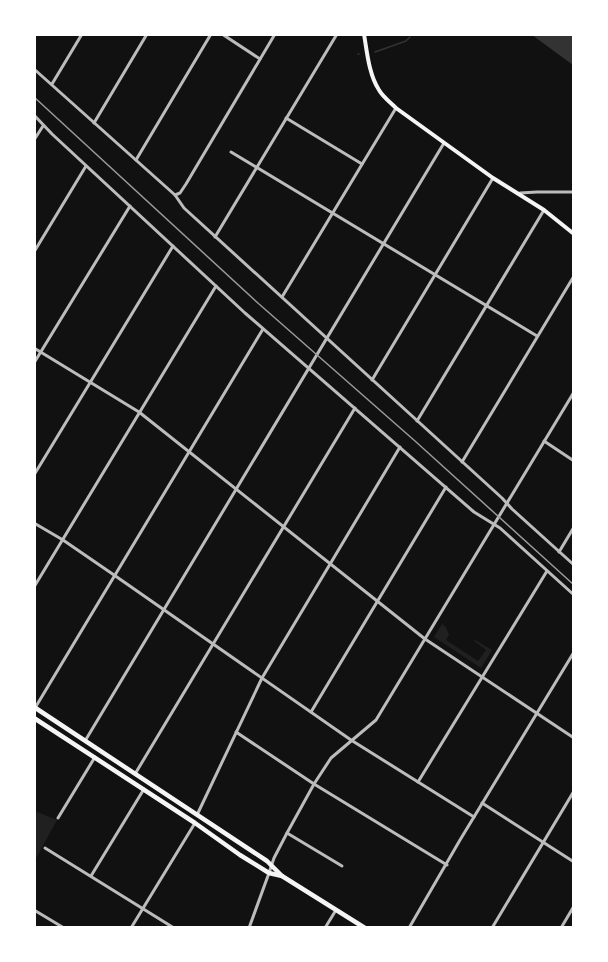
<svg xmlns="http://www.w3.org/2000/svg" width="608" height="962" viewBox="0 0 608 962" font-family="Overpass,sans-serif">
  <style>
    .green { fill: #202020 }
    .water { fill: #333 }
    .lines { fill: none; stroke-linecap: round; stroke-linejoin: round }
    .stream { stroke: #333; stroke-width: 1.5 }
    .minor { stroke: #bcbcbc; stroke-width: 3 }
    .tertiary { stroke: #bcbcbc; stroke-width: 3 }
    .secondary { stroke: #f5f5f5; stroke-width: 4 }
    .primary { stroke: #f5f5f5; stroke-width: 4.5 }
    .rail { stroke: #9a9a9a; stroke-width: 1.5 }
  </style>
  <rect width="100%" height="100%" fill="#111"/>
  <g class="green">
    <path d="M442 624 446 627 449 635 446 640 478 661 486 650 474 641 475 640 492 650 481 668 434 637Z"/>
    <path d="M35 811 57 820 35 860Z"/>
  </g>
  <path class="water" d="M532 35H573V65Z"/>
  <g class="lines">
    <g class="stream">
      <path d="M375 52 406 41 410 37"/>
      <path d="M358 54H359"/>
    </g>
    <g class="minor">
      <path d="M222 34 260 59"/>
      <path d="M34 69 175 195 184 208 502 498 512 509 574 565"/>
      <path d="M52 84 82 34"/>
      <path d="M34 115 52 134 245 313 474 512 500 528 574 595"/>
      <path d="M286 118 362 164"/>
      <path d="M94 123 147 34"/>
      <path d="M34 140 43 126"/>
      <path d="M231 152 537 336"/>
      <path d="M136 160 211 34"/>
      <path d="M175 195 180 193 186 184 275 34"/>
      <path d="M215 237 337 34"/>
      <path d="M34 252 86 166"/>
      <path d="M282 297 396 108"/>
      <path d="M34 348 139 412 425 639 574 738"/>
      <path d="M34 363 130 206"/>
      <path d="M372 380 493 178"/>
      <path d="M417 421 544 210"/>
      <path d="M544 441 574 461"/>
      <path d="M462 462 574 276"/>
      <path d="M34 475 173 246"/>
      <path d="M34 523 63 540 114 575 351 740 474 817"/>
      <path d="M559 552 574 527"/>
      <path d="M34 587 216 286"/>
      <path d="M35 708 263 329"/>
      <path d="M311 712 446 487"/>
      <path d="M236 732 314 784 447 865"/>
      <path d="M85 741 444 143"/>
      <path d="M135 774 355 408"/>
      <path d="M418 782 547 571"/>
      <path d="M482 803 574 862"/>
      <path d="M197 815 262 678 400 447"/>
      <path d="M58 818 95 757"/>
      <path d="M287 833 342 866"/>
      <path d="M45 848 174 928"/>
      <path d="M91 876 144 789"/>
      <path d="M34 910 64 928"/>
      <path d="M131 928 195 823"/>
      <path d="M249 928 269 873"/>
      <path d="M325 928 336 910"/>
      <path d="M492 928 574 791"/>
      <path d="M561 928 574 906"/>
    </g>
    <g class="tertiary">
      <path d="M520 193 537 192H574"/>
      <path d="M269 873 274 858 287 833 314 784 331 758 376 720 574 392"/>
      <path d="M409 928 460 840 574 652"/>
    </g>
    <path class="secondary" d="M364 34C367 52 369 75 379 90 383 97 390 102 396 108L493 178 544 210 574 234"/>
    <g class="primary">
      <path d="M34 707 267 861 282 876 365 928"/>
      <path d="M34 718 195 823 240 855 269 873 282 876"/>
    </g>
    <path class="rail" d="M34 97 259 304 415 441 574 585"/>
  </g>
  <rect width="608" height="962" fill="none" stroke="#ffffff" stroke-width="72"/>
</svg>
